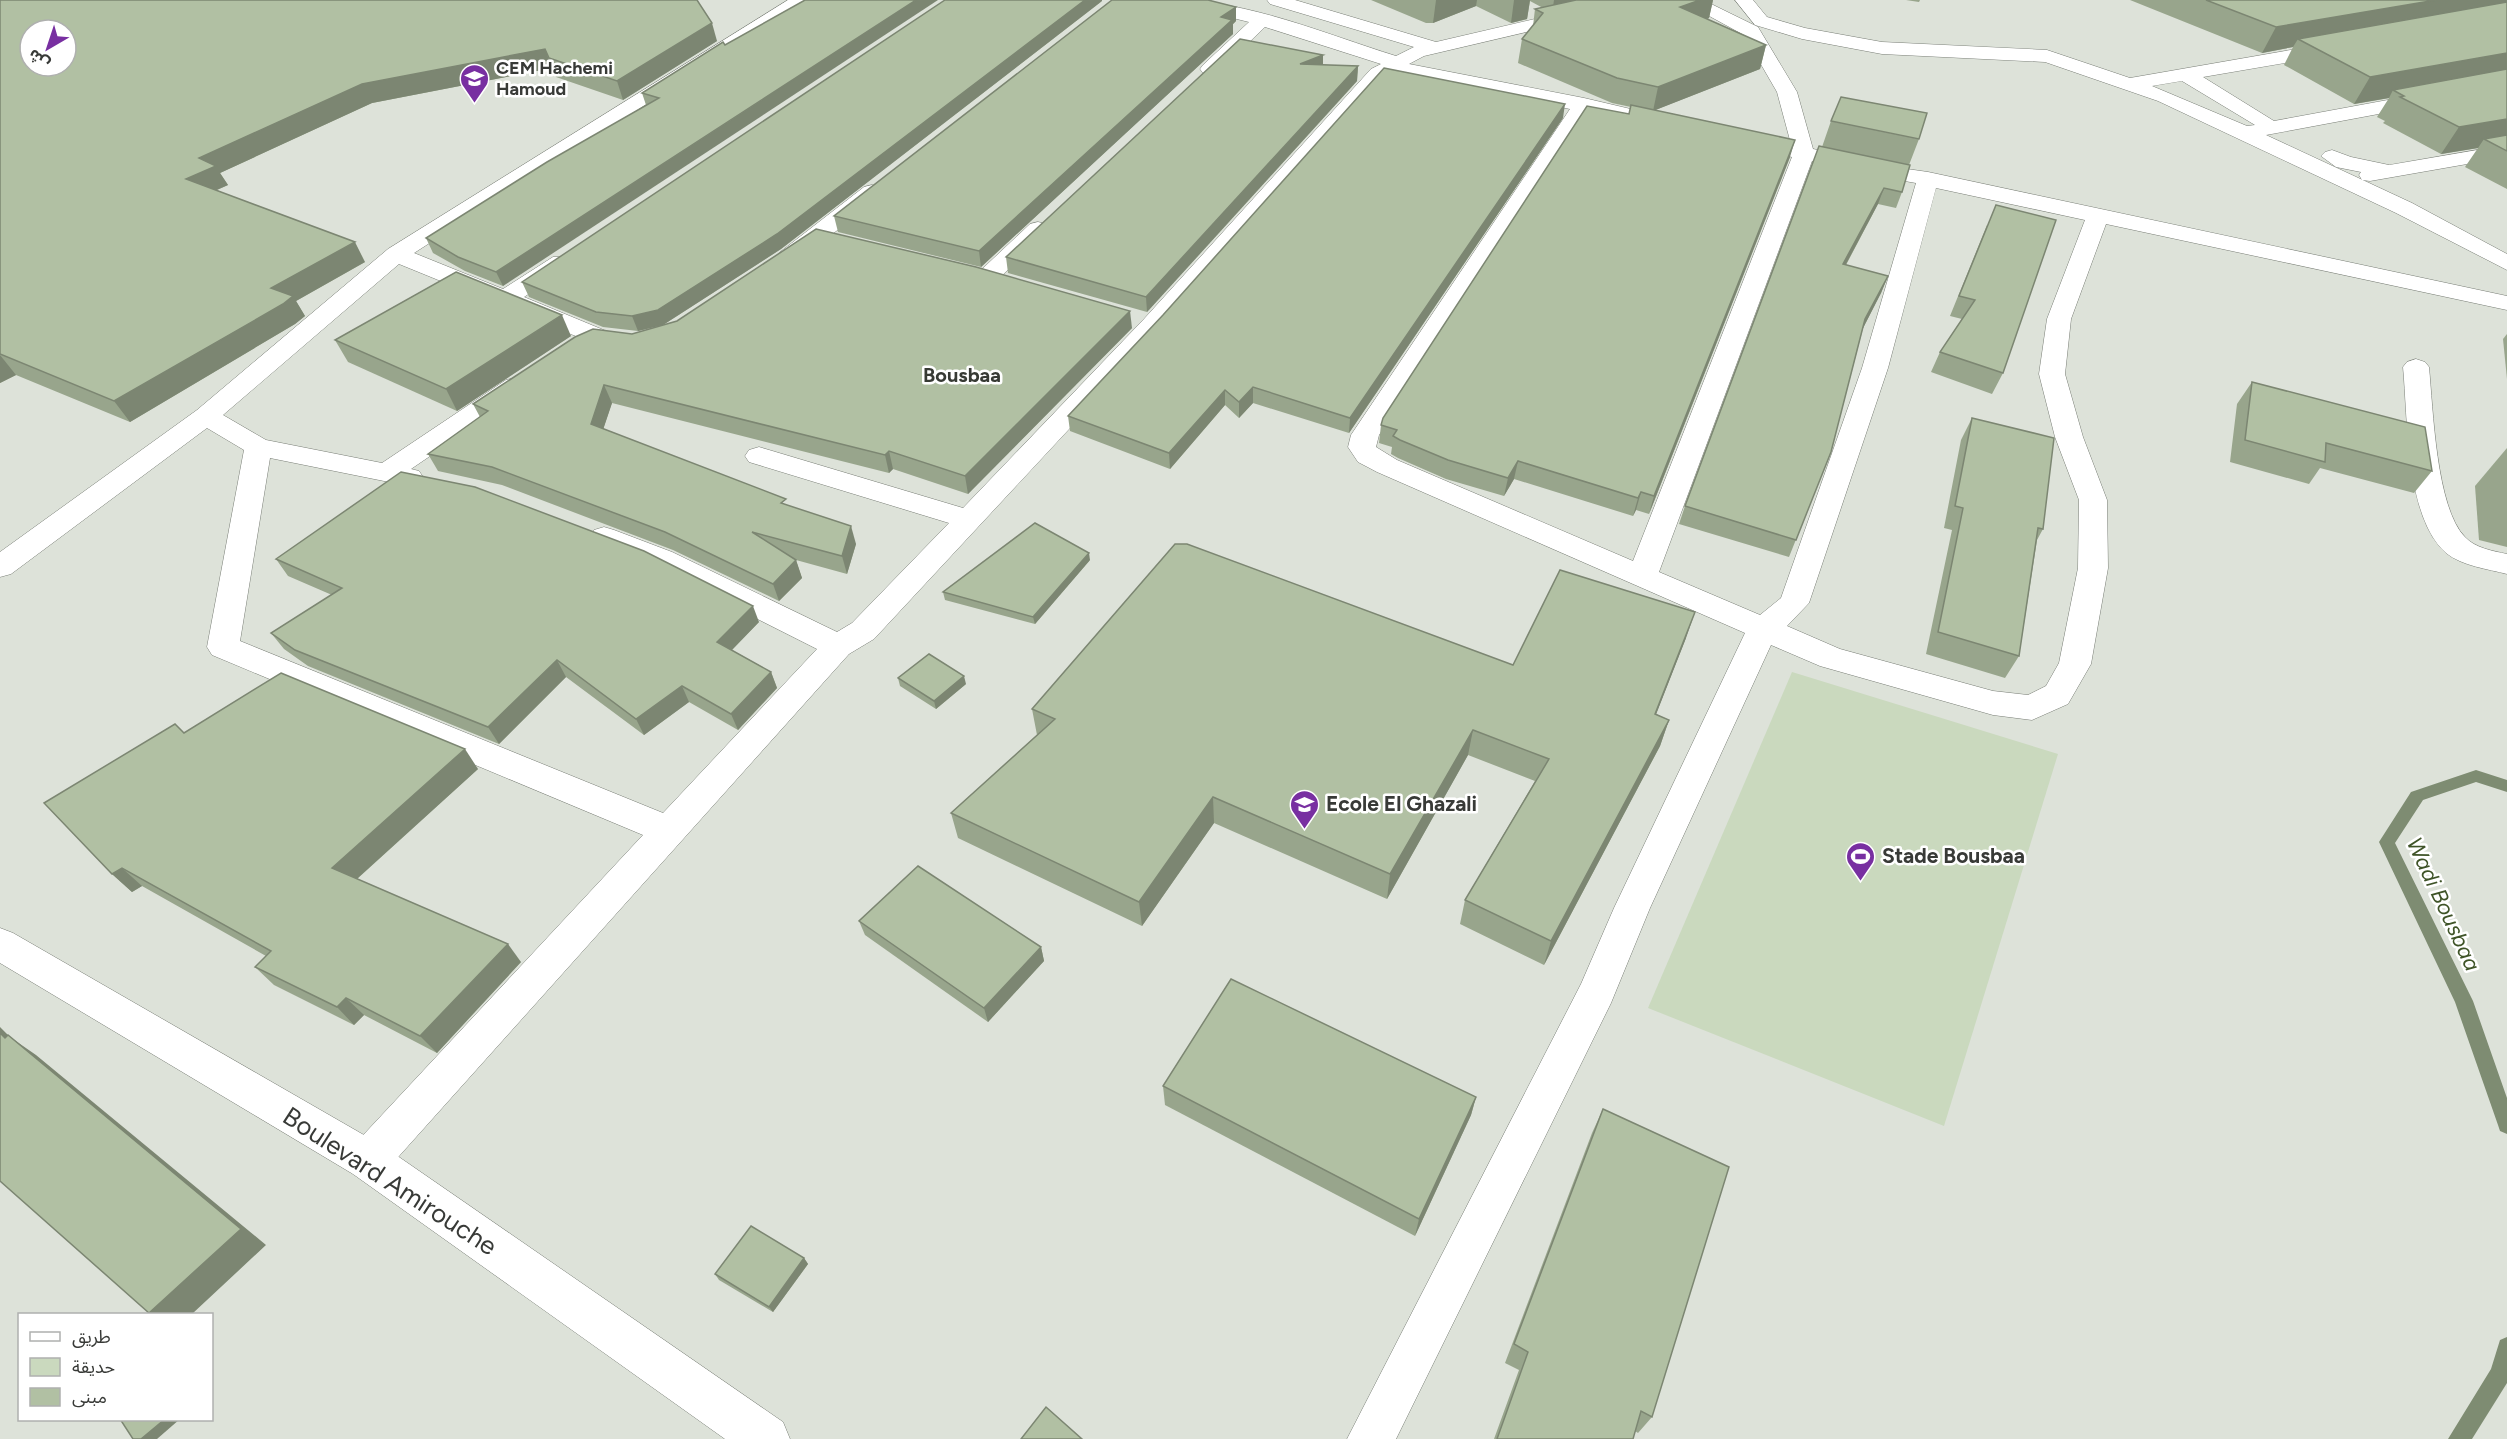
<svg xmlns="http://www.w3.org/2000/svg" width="2507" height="1439" viewBox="0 0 2507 1439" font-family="Figtree,'Noto Sans Arabic',sans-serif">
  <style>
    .green { fill: #cad9be }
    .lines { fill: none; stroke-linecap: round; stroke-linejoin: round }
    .stream { fill: #7e8c72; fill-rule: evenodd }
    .minor-casing { stroke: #797e76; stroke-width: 1 }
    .primary-casing { stroke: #797e76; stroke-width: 1 }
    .minor { fill: #fff; fill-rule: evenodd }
    .primary { fill: #fff; fill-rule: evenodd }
    .wall { fill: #98a58c }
    .shaded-wall { fill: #7c8672 }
    .building { fill: #b1c0a3; stroke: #7c8672; stroke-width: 1.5; fill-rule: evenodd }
    .labels { text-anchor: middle; stroke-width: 5; stroke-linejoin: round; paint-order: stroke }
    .far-poi-label { font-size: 18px; font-weight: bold; fill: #383a37; stroke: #fff; text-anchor: start }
    .far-quarter-label { font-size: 20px; font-weight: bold; fill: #373a34; stroke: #fff }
    .poi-label { font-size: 21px; font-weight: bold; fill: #383a37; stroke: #fff; text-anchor: start }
    .water-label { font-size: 22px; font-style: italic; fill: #3f5428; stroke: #fff }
    .near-street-label { font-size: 26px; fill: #383a37; stroke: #fff }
  </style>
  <rect width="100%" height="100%" fill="#dde2d9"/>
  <path class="green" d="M1792 672 2058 754 1944 1126 1648 1008Z"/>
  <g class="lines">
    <g class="stream">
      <path d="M2476 770 2507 780V792L2476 782 2423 800 2395 843 2473 1001 2507 1098V1134L2500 1131 2498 1125 2455 1002 2379 842 2411 792Z"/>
      <path d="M2507 1337V1383L2472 1439H2448L2491 1369 2500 1340Z"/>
    </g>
    <defs>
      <g id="minor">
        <path d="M788 0H809L414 253 503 289 553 257H569L573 262 569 267 524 297 606 331 609 336 606 341 597 343 588 341 399 264 223 415 266 440 382 463 506 380 515 378 524 380 528 386 524 392 411 469 419 471 423 477 419 483 409 486 270 458 240 641 663 813 817 649 652 566 594 544 589 537 594 530 604 527 614 530 672 552 837 632 852 623 949 523 749 462 745 456 749 450 759 447 769 450 963 508 1144 319 1371 69 1381 64 1265 27 1217 73H1203L1200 69 1203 65 1249 22 1176 4 1173 0C1247 0 1325 34 1396 56L1414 47 1270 4 1267 0H1295L1436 42 1617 0H1649L1646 4 1424 56 1409 64 1584 98 1673 119 1676 123 1673 127 1666 129 1588 113 1379 435 1376 447 1397 460 1633 561 1792 157 1742 145 1739 141 1742 137 1749 135 1791 144 1777 92 1744 35 1680 0H1703L1758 27 1797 92 1813 149 1868 160 1871 165 1868 170 1860 171 1812 161 1659 572 1760 615 1781 598 1862 368 1916 183 1899 180 1896 175 1899 170 1907 169 1928 172 2507 296V310L2106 224 2071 319 2065 374 2083 437 2107 500 2108 568 2091 664 2068 704 2032 720 1993 715 1820 666 1771 645 1650 908 1611 1003 1396 1439H1347L1581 984 1614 908 1745 633 1377 472 1358 462 1348 447 1351 435 1570 109 1394 73 1385 77 1162 329 874 639 849 654 383 1174 368 1180 353 1174 347 1160 353 1146 643 835 212 655 207 647 244 450 207 428 11 574 0 577V552L197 410 388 249ZM1936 188 2085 220 2047 319 2039 374 2055 437 2079 500 2078 568 2059 663 2046 686 2028 695 1993 691 1840 649 1787 626 1809 603 1888 368Z"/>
        <path d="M1735 0H1753L1767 17 1805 28 1882 42 2047 50 2130 78 2331 43 2338 45 2340 49 2338 53 2331 55 2203 77 2274 121 2507 78V90L2266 135 2412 203 2507 254V270L2396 213 2158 101 2045 62 1882 54 1802 39 1755 25ZM2182 81 2255 125 2247 126 2152 86Z"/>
        <path d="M2507 145V157L2370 181 2362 180 2359 175 2361 172 2336 167 2321 156 2325 152 2332 150 2351 157 2389 165Z"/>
        <path d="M872 185 880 187 883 192 880 197 795 263H779L775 258 779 253 864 187Z"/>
        <path d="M1038 222 1046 224 1049 229 1046 234 995 282H979L975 277 979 272 1030 224Z"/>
        <path d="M2416 359 2425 362 2429 367C2433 408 2436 508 2465 537 2475 548 2493 551 2507 554V574C2488 569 2462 566 2446 553 2405 517 2408 418 2403 367L2407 362Z"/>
      </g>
      <path id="primary" d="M0 928 13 933 383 1146 783 1422 790 1439H725L353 1174 0 963Z"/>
    </defs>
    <use href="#minor" class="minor-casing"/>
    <use href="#primary" class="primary-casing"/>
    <use href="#minor" class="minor"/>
    <use href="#primary" class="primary"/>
  </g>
  <g class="wall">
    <path d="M0 0 717 41 623 100 556 77 552 68 372 103 220 173 228 185 217 190 365 262 296 301 305 316 295 324 130 422 16 375 0 383Z"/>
    <path d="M1371 0H1713L1709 18 1707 19 1766 45 1760 69 1655 110 1790 157 1649 514 1636 510 1633 516 1514 479 1504 496 1446 479 1398 458 1391 454 1392 447 1379 443 1381 425 1629 114 1631 107 1612 103 1518 63 1522 39 1533 26 1535 9 1543 8 1530 1 1527 19 1511 23 1476 6 1433 23H1426Z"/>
    <path d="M1906 0H1920L1919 2Z"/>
    <path d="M2130 0H2507V189L2465 167 2478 148 2441 154 2383 123 2385 121 2377 117 2389 98 2354 104 2284 65 2293 47 2262 53Z"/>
    <path d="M1102 1 781 249 663 325 638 331 603 327 529 297 522 282Z"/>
    <path d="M1236 7V21L1233 24V34L981 267 838 232 834 216Z"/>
    <path d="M723 42 503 286 465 271 433 253 426 238 646 105 642 93Z"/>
    <path d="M1323 65 1358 66 1357 81 1147 312 1008 273 1006 257Z"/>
    <path d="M1563 118 1349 433 1253 403 1239 418 1225 405 1170 469 1070 431 1068 416Z"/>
    <path d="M1831 121 1919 139 1909 165 1902 192 1896 208 1878 204 1846 265 1888 276 1881 293 1863 328 1831 452 1789 557 1679 524 1685 506 1819 146 1905 165 1822 147Z"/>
    <path d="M1987 225 2003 373 1992 394 1931 372 1940 352 1962 319 1950 316Z"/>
    <path d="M1132 328 968 494 893 469 889 473 612 403 603 429 787 505 856 544 847 574 796 560 802 578 779 601 673 550 502 485 438 471 428 454 480 417 473 404 632 334Z"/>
    <path d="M2507 334V379L2503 339Z"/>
    <path d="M571 336 457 411 348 362 335 340Z"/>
    <path d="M2252 382 2432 471 2414 493 2320 468 2309 484 2230 462 2237 404Z"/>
    <path d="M1972 418 2043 529 2037 540 2019 656 2005 678 1926 654 1952 530 1944 528 1961 440Z"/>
    <path d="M2507 448V547L2479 540 2475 486Z"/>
    <path d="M276 559 759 622 732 650 771 672 777 688 738 730 689 702 644 735 566 677 499 744 308 666 284 649 271 633 332 595 288 576Z"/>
    <path d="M1090 560 1035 624 945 600 943 592Z"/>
    <path d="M1686 638 1656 714 1669 720 1660 746 1544 965 1460 924 1465 900 1535 781 1468 755 1387 899 1214 823 1142 926 958 838 951 813 1037 735 1032 709 1513 665Z"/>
    <path d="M898 678 966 684 936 709 900 686Z"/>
    <path d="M184 733 478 769 357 879 521 962 437 1053 364 1015 354 1025 274 985 255 967 266 956 142 886 132 892 112 874Z"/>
    <path d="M859 921 1041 947 1044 961 988 1022 865 935Z"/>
    <path d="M1163 1086 1476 1097 1471 1115 1415 1236 1165 1105Z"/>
    <path d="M1603 1109 1652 1417 1638 1433 1635 1431 1633 1439H1494L1519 1370 1505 1363 1592 1133Z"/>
    <path d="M804 1258 808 1264 773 1312 719 1280 715 1274Z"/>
  </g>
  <g class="shaded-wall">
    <path d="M916 0H938L503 286 496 272Z"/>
    <path d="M1085 0H1102V1L781 249 663 325 638 331 632 316Z"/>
    <path d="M1436 0H1477L1476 6 1433 23Z"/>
    <path d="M1514 0H1530L1527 19 1511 23Z"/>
    <path d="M1554 0H1607L1552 13Z"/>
    <path d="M1700 0H1713L1709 18 1675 31 1680 7Z"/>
    <path d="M2436 0H2507V11L2298 39 2293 47 2262 53 2276 27Z"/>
    <path d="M1236 7V21L1233 24V34L981 267 979 251 1221 17Z"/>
    <path d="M712 23 717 41 623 100 617 81Z"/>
    <path d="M1766 45 1760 69 1653 111 1658 87Z"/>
    <path d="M545 49 552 68 372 103 220 173 228 185 198 198 186 179 199 158 362 84Z"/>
    <path d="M2507 53V75L2393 90 2389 98 2354 104 2370 77Z"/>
    <path d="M1323 55V69L1300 64Z"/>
    <path d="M1358 66 1357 81 1147 312 1146 297Z"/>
    <path d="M1565 104 1563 118 1349 433 1350 418Z"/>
    <path d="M2507 119V144L2484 139 2478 148 2441 154 2459 127Z"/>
    <path d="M1795 140 1790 157 1649 514 1654 496Z"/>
    <path d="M1884 188 1878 204 1837 281 1843 264Z"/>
    <path d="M355 242 365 262 296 301 305 316 295 324 130 422 114 401 271 288Z"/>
    <path d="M1888 276 1881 293 1859 336 1865 319Z"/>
    <path d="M1130 311 1132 328 968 494 965 476Z"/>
    <path d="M562 315 571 336 457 411 446 389Z"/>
    <path d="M0 355 16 375 0 383Z"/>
    <path d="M604 385 612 403 599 442 591 424Z"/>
    <path d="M1253 387V403L1239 418V402Z"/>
    <path d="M1225 390V405L1170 469 1169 453Z"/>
    <path d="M889 451 893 469 889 473 885 455Z"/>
    <path d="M1518 461 1514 479 1504 496 1508 478Z"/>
    <path d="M1641 492 1636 510 1633 516 1638 498Z"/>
    <path d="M851 526 856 544 847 574 842 556Z"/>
    <path d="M1089 553 1090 560 1035 624 1033 617Z"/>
    <path d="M796 560 802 578 779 601 773 584Z"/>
    <path d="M753 606 759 622 724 658 717 642Z"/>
    <path d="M1695 612 1686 638 1646 740 1655 714Z"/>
    <path d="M557 660 566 677 499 744 488 727Z"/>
    <path d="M771 672 777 688 738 730 731 714Z"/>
    <path d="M964 676 966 684 936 709 934 701Z"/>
    <path d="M682 686 689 702 644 735 636 719Z"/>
    <path d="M1669 720 1660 746 1544 965 1551 941Z"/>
    <path d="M1473 730 1468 755 1387 899 1390 874Z"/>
    <path d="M465 749 478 769 349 886 332 868Z"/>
    <path d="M1213 797 1214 823 1142 926 1139 902Z"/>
    <path d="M122 868 142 886 132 892 112 874Z"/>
    <path d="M508 944 521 962 437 1053 420 1036Z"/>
    <path d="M1041 947 1044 961 988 1022 984 1008Z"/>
    <path d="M346 998 364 1015 354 1025 337 1007Z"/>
    <path d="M0 1027 10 1037 36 1055 266 1245 192 1314H152L149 1313 5 1038 0 1033Z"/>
    <path d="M1476 1097 1471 1115 1415 1236 1419 1219Z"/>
    <path d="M804 1258 808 1264 773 1312 769 1307Z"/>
    <path d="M165 1419H180L157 1439H141Z"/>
  </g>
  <g class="building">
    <path d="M0 0H697L712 23 617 81 549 58 545 49 362 84 199 158 216 166 186 179 355 242 271 288 293 296 283 304 114 401 0 354ZM30 30H66V66H30Z"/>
    <path d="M805 0H916L496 272 458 257 426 238 547 162 659 98 642 93 723 42 725 45Z"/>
    <path d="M945 0H1085L777 234 658 310 632 316 596 312 522 282Z"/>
    <path d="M1112 0H1208L1236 7 1221 17 1232 20 979 251 834 216Z"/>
    <path d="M1576 0H1700L1680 7 1766 45 1658 87 1617 78 1522 39 1543 13 1535 9Z"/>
    <path d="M2206 0H2436L2276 27Z"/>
    <path d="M2507 2V53L2370 77 2298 39Z"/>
    <path d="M1240 39 1323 55 1300 64 1358 66 1146 297 1006 257Z"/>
    <path d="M1384 68 1565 104 1350 418 1253 387 1239 402 1225 390 1169 453 1068 416 1163 315Z"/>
    <path d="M2507 69V119L2459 127 2400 97 2404 96 2393 90Z"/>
    <path d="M1841 97 1927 113 1919 139 1831 121Z"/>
    <path d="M1631 105 1795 140 1654 496 1641 492 1638 498 1518 461 1508 478 1448 460 1400 440 1393 436 1397 430 1381 425 1383 418 1587 106 1629 114Z"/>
    <path d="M2507 135V151L2484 139Z"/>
    <path d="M1819 146 1910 165 1902 192 1884 188 1843 264 1888 276 1865 319 1831 452 1796 540 1685 506Z"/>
    <path d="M1996 205 2056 220 2003 373 1940 352 1975 300 1959 296Z"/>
    <path d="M816 229 976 267 1130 311 965 476 889 451 885 455 604 385 591 424 786 499 781 503 851 526 842 556 752 532 796 560 773 584 665 532 492 467 428 454 488 411 473 404 575 337 593 329 632 334 677 321Z"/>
    <path d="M456 272 562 315 446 389 335 340Z"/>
    <path d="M2252 382 2425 427 2432 471 2326 443 2325 462 2245 440Z"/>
    <path d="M1972 418 2054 438 2043 529 2038 528 2019 656 1938 632 1963 508 1955 506Z"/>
    <path d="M401 472 475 487 644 551 753 606 717 642 771 672 731 714 682 686 636 719 557 660 488 727 295 650 271 633 342 588 276 559Z"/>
    <path d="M1035 523 1089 553 1033 617 943 592Z"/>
    <path d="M1175 544H1187L1513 665 1560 570 1695 612 1655 714 1669 720 1551 941 1465 900 1549 759 1473 730 1390 874 1213 797 1139 902 951 813 1055 719 1032 709Z"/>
    <path d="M929 654 964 676 934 701 898 678Z"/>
    <path d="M281 673 465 749 332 868 508 944 420 1036 346 998 337 1007 255 967 271 951 122 868 112 874 44 803 175 724 184 733Z"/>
    <path d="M918 866 1041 947 984 1008 859 921Z"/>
    <path d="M1231 979 1476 1097 1419 1219 1163 1086Z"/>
    <path d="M0 1033 5 1038 8 1035 241 1229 149 1313 0 1181Z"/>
    <path d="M1603 1109 1729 1167 1652 1417 1641 1411 1633 1439H1497L1528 1352 1514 1344Z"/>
    <path d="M751 1226 804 1258 769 1307 715 1274Z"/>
    <path d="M1046 1407 1082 1439H1021Z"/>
    <path d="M120 1419H165L141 1439H133Z"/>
  </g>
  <defs>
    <symbol id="school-pin" viewBox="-11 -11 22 30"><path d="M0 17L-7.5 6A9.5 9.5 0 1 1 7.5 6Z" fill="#782fa1" stroke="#fff"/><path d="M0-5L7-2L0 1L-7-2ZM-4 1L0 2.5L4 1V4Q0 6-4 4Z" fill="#fff"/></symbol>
    <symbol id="stadium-pin" viewBox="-11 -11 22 30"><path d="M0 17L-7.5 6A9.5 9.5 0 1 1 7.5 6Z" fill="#782fa1" stroke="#fff"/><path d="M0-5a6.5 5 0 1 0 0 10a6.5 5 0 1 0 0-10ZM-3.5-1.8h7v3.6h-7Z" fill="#fff"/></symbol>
  </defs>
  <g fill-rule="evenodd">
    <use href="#school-pin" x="458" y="62" width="33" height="45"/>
    <use href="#school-pin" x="1288" y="788" width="33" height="45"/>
    <use href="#stadium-pin" x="1844" y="840" width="33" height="45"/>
  </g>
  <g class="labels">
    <g class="far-poi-label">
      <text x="496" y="74">CEM Hachemi<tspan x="496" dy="21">Hamoud</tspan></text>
    </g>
    <g class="far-quarter-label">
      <text x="962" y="382">Bousbaa</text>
    </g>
    <g class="poi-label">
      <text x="1326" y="811">Ecole El Ghazali</text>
      <text x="1882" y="863">Stade Bousbaa</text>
    </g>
    <g class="water-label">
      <text transform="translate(2444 904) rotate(65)" y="8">Wadi Bousbaa</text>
    </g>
    <g class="near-street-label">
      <text transform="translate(390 1181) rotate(33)" y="9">Boulevard Amirouche</text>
    </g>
  </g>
  <rect x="18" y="1313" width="195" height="108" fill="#ffffff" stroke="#afb0af" stroke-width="1.5"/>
  <rect x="30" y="1332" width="30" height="9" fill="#ffffff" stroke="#afb0af" stroke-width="1.5"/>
  <text x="72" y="1343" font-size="18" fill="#383a37">طريق</text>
  <rect x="30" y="1358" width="30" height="18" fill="#cad9be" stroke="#afb0af" stroke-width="1.5"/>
  <text x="72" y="1373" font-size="18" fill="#383a37">حديقة</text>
  <rect x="30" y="1388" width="30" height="18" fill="#b1c0a3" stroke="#afb0af" stroke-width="1.5"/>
  <text x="72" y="1403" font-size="18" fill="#383a37">مبنى</text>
  <g transform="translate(48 48) rotate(219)"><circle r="28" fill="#ffffff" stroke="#afb0af" stroke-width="1.5"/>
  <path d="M0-4.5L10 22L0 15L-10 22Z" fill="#782fa1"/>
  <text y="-9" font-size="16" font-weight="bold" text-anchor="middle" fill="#383a37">ش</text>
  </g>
</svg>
